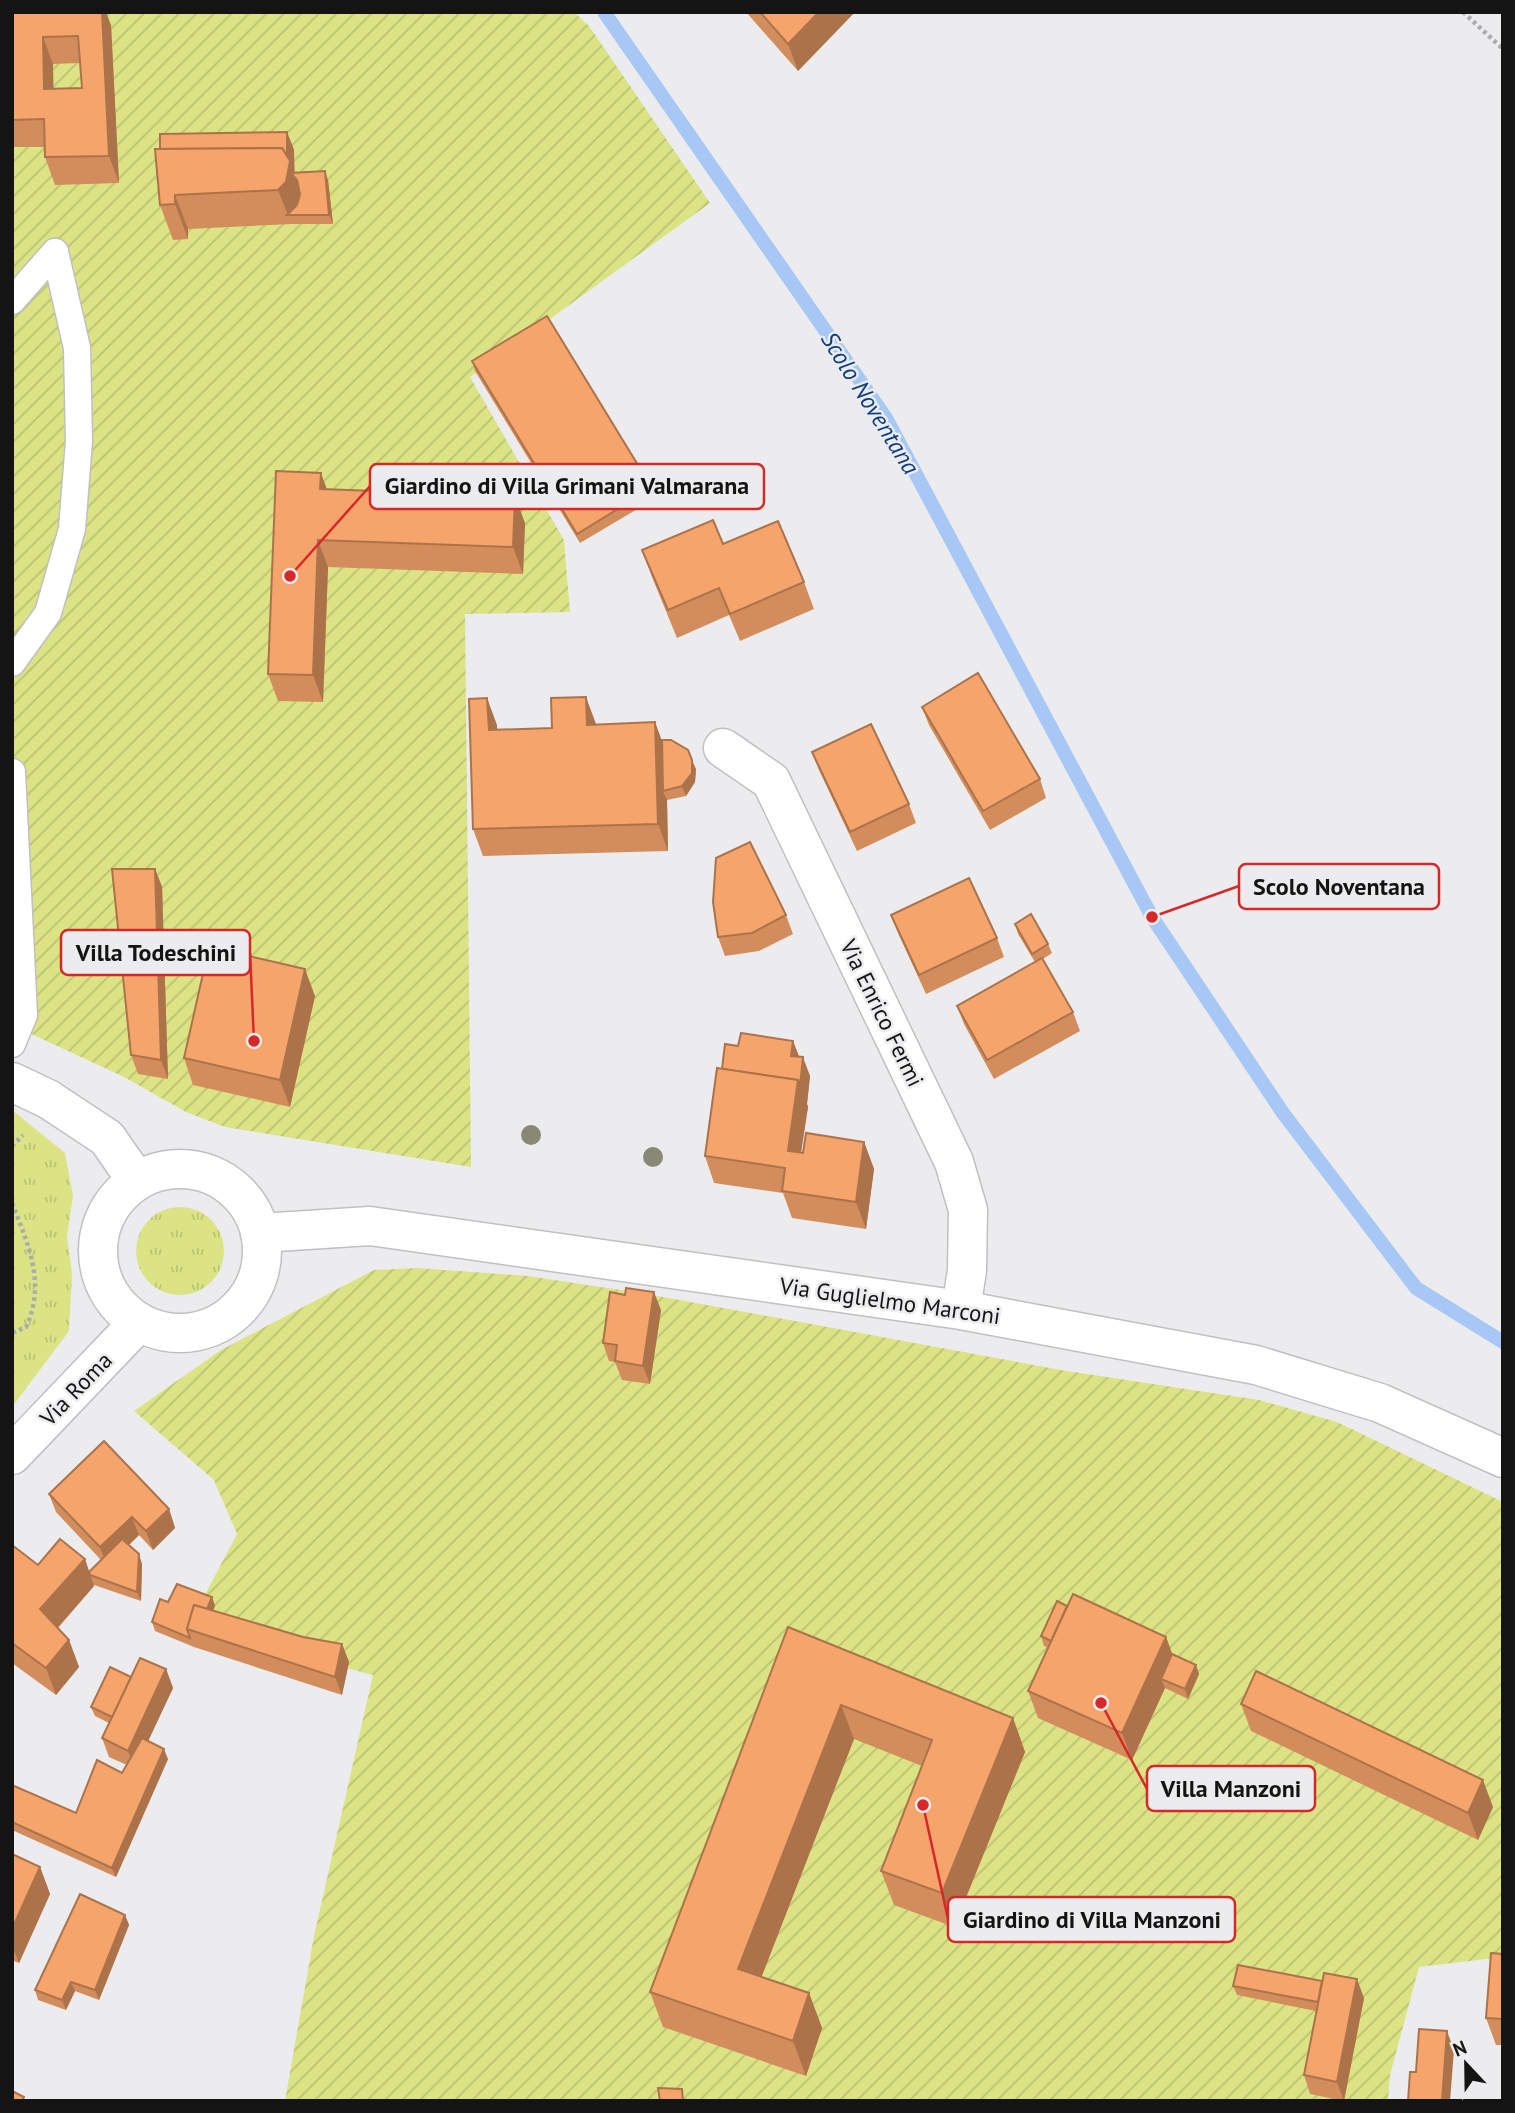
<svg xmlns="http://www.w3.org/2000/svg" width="1515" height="2113" viewBox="0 0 1515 2113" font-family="'PT Sans',sans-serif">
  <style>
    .grass { fill: url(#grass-tufts) }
    .garden { fill: url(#garden-furrows) }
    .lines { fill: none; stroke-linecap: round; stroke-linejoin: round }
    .stream { stroke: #a7c7f4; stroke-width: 14 }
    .lane-casing { stroke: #c0c0c3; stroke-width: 29 }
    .street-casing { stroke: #c0c0c3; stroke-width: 41 }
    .secondary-casing { stroke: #c0c0c3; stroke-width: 41 }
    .path { stroke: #ababad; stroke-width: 4.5; stroke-dasharray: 3.5 3.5; stroke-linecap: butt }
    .lane { stroke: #fff; stroke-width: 26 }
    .street { stroke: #fff; stroke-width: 38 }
    .secondary { stroke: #fff; stroke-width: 38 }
    .tree { fill: #888974 }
    .wall { fill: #d38d5c; fill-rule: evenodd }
    .shaded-wall { fill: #ac734b }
    .building { fill: #f5a46b; stroke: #ac734b; stroke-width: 2; fill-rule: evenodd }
    .labels { text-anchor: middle; stroke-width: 5; stroke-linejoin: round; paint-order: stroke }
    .street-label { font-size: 23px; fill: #141415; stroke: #ececef }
    .water-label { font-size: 24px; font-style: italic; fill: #0c3e7e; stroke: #ececef }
    .leader { fill: none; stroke: #d62828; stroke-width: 2.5 }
    .callout-dot { fill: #d62828; stroke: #ececef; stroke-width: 2.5 }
    .callout { fill: #ececef; stroke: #d62828; stroke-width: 2.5 }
    .callout-label { font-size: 24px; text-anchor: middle; font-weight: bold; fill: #141415 }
  </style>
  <defs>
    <pattern id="grass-tufts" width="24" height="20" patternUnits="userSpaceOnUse" patternTransform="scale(1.75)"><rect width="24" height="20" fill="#dbe385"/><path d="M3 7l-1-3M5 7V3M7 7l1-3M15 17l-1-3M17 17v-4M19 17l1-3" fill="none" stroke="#bbc272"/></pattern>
    <pattern id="garden-furrows" width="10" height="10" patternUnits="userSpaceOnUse" patternTransform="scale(1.75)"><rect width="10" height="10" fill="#dbe385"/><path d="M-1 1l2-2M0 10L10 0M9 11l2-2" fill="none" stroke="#bbc272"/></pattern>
  </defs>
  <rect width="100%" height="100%" fill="#ececef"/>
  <g class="grass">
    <path d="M12 1110 65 1153 73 1196 67 1237 72 1273 69 1331 12 1407Z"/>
    <circle cx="180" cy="1251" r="44"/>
  </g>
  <g class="garden">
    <path d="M12 12H574L589 26 710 203 470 377 564 540 570 612 465 614 471 1167 225 1127 186 1112 124 1077 12 1025Z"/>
    <path d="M417 1268 528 1276 647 1294 1067 1371 1259 1400 1337 1422 1503 1502V1957L1419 1967 1390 2075 1388 2101H285L314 1936 373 1675 188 1627 237 1534 214 1480 134 1411 221 1350 374 1270Z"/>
  </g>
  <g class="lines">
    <path class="stream" d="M604 12 886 418 1152 917 1283 1113 1416 1288 1503 1342"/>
    <defs>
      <g id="lane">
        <path d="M12 301 55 252"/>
        <path d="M12 663 48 613 72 529 79 441 77 348 55 252"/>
        <path d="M12 772 24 1015 12 1044"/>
      </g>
      <path id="street" d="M723 748 771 781 954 1162 968 1210 967 1270 961 1310"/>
      <g id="secondary">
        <path d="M12 1082 48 1099 107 1138 137 1181"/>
        <circle cx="180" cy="1251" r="82"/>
        <path d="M260 1233 370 1226 961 1310 1256 1365 1380 1403 1503 1458"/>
        <path d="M12 1455 139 1322"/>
      </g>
    </defs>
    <use href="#lane" class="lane-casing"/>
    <use href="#street" class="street-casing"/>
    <use href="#secondary" class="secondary-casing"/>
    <g class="path">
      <path d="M1463 12 1503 49"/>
      <path d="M12 1146 23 1135"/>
      <path d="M12 1203C29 1246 46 1284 26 1327L12 1333"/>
    </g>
    <use href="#lane" class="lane"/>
    <use href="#street" class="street"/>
    <use href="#secondary" class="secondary"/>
  </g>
  <g class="tree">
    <circle cx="531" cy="1135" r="10"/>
    <circle cx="653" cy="1157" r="10"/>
  </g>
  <g class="wall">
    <path d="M12 12 111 25 119 183 55 185 45 157V147H12ZM80 63 82 88H53V64Z"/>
    <path d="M746 12H855L798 71Z"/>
    <path d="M287 132 294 150 295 172 328 180 333 224H291L188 229V239L173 240 160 205V149Z"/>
    <path d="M472 361 652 488 656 498 580 543 475 371Z"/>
    <path d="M327 489 525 523 523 574 328 567 323 702 278 701 268 674Z"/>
    <path d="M723 544 804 582 814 609 740 641 729 615 677 638 652 577 642 550Z"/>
    <path d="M922 707 1040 779 1046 798 990 830 929 725Z"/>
    <path d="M596 724 662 740 696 769 695 782 686 796 667 800 668 851 483 856 473 829 497 725V730L552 728Z"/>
    <path d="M812 752 909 804 916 823 857 851 819 770Z"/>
    <path d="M155 869 162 887 168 1079 138 1074 131 1055Z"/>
    <path d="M786 915 793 934 759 951 725 956 718 937Z"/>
    <path d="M891 915 997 938 1004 957 926 994 898 933Z"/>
    <path d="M1015 924 1048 944 1052 953 1043 959 1073 1012 1080 1031 994 1079 964 1024 957 1006 1035 962 1018 934Z"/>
    <path d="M315 996 290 1107 193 1085 184 1058Z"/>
    <path d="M793 1041 799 1057 810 1076 807 1104 808 1107 801 1153 864 1142 874 1169 866 1229 792 1218 783 1193 714 1183 705 1156 722 1069 738 1046Z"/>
    <path d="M661 1310 650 1384 622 1380 615 1362 609 1361 603 1343Z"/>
    <path d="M49 1494 169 1509 175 1528 153 1550 139 1535 129 1545 142 1564 141 1601 94 1585V1586L58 1628 69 1640 79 1667 56 1695 12 1663V1545L38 1565 85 1559 89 1572 101 1560 56 1512Z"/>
    <path d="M212 1597 215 1606 213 1611 303 1637 342 1644 349 1662 342 1695 194 1647 155 1631 152 1622 168 1602Z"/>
    <path d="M1067 1606 1166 1637 1172 1654 1199 1674 1188 1699 1165 1688 1132 1760 1038 1718 1028 1691 1048 1648 1044 1646 1041 1636Z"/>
    <path d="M788 1627 1013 1718 1025 1752 954 1927 894 1905 881 1871 922 1766 854 1739 761 1977 809 1993 822 2028 806 2076 663 2027 650 1992Z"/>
    <path d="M166 1669 173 1688 148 1741 168 1759 116 1877 12 1830V1785L76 1813 122 1773 127 1765 109 1757 102 1738 109 1723 95 1716 91 1707 131 1677Z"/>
    <path d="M1241 1704 1493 1807 1478 1840 1251 1731Z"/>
    <path d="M12 1854 40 1867 50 1894 19 1963 12 1960Z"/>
    <path d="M125 1915 129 1925 99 2000 75 1991 66 2010 38 2000 35 1990Z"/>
    <path d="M1503 1954V2045H1496L1486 2018Z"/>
    <path d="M1233 1986 1364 1998 1344 2101 1310 2094 1304 2075 1316 2011 1237 1995Z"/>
  </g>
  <g class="shaded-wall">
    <path d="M102 12H106L111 25 119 183 109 156Z"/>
    <path d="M819 12H855L798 71 788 44Z"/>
    <path d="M43 37 53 64 54 116 44 89Z"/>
    <path d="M287 132 294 150V171L303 195 299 215H288L278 190 288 164Z"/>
    <path d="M325 171 328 180 333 224 329 215Z"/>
    <path d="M175 195 188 229V239L175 204Z"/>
    <path d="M321 473 331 500 320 489Z"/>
    <path d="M515 496 525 523 523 574 513 547Z"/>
    <path d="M318 540 328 567 323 702 313 675Z"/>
    <path d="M586 697 596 724 587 725Z"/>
    <path d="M487 698 497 725 498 757 489 730Z"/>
    <path d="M655 722 665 749 663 791 667 800 668 851 658 824Z"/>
    <path d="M692 760 696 769 695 782 686 796 682 786Z"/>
    <path d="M155 869 162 887 168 1079 161 1060Z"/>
    <path d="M305 969 315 996 290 1107 280 1080Z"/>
    <path d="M793 1041 800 1059 791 1056Z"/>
    <path d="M803 1057 810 1076 807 1104 808 1107 797 1178 788 1151 798 1080Z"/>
    <path d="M864 1142 874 1169 866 1229 856 1202Z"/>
    <path d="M654 1292 661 1310 650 1384 643 1366Z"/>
    <path d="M169 1509 175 1528 153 1550 146 1531Z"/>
    <path d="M132 1517 139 1535 107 1566 100 1547Z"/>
    <path d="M139 1554 142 1564 141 1601 137 1592Z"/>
    <path d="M85 1559 94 1586 50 1636 40 1609Z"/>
    <path d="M212 1597 215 1606 207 1625 204 1616Z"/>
    <path d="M1166 1637 1176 1664 1161 1679 1165 1688 1132 1760 1122 1733Z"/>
    <path d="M69 1640 79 1667 56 1695 46 1668Z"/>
    <path d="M342 1644 349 1662 342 1695 335 1677Z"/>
    <path d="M1196 1665 1199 1674 1188 1699 1185 1689Z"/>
    <path d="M166 1669 173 1688 135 1769 128 1751Z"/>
    <path d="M841 1705 854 1739 751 2004 738 1969Z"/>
    <path d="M1013 1718 1025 1752 954 1927 942 1893Z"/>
    <path d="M164 1749 168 1759 116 1877 112 1868Z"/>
    <path d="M1483 1780 1493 1807 1478 1840 1468 1813Z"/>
    <path d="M40 1867 50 1894 19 1963 12 1945V1929Z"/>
    <path d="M125 1915 129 1925 99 2000 95 1990Z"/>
    <path d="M1357 1979 1364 1998 1344 2101 1337 2082Z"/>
    <path d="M71 1982 75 1991 66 2010 62 2000Z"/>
    <path d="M809 1993 822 2028 806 2076 793 2041Z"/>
    <path d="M1447 2031 1454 2050 1450 2101H1442Z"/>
  </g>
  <g class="building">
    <path d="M12 12H102L109 156 45 157 44 119 12 120ZM78 36 82 88 44 89 43 37Z"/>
    <path d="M760 12H819L788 44Z"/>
    <path d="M287 132V156L282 148 160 149V134Z"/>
    <path d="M282 148 290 161 286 182 278 190 175 195V204L160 205 155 149Z"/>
    <path d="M325 171 329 215H287L297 205 300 194 297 180 291 173Z"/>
    <path d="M547 316 652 488 577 534 472 361Z"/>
    <path d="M276 471 321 473 320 489 515 496 513 547 318 540 313 675 268 674Z"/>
    <path d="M713 520 723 544 778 521 804 582 730 614 719 588 668 610 642 550Z"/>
    <path d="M978 673 1040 779 983 811 922 707Z"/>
    <path d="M586 697 587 725 655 722 658 824 473 829 469 699 487 698 489 730 552 728 551 698Z"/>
    <path d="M871 724 909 804 850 832 812 752Z"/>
    <path d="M662 740H671L688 750 692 760V773L682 786 663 791Z"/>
    <path d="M750 842 786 915 752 933 718 937 713 902 716 858Z"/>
    <path d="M112 869H155L161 1060 131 1055Z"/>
    <path d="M969 878 997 938 919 975 891 915Z"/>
    <path d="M1031 914 1048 944 1032 954 1015 924Z"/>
    <path d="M209 947 305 969 280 1080 184 1058Z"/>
    <path d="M1042 958 1073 1012 987 1060 957 1006Z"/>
    <path d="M741 1033 793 1041 791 1056 803 1057 800 1085 798 1080 722 1069 725 1044 738 1046Z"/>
    <path d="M717 1068 798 1080 788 1151 803 1153 806 1133 864 1142 856 1202 782 1191 785 1168 705 1156Z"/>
    <path d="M626 1288 654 1292 643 1366 615 1361 617 1345 603 1343 610 1292 625 1295Z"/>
    <path d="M104 1441 169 1509 146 1531 132 1517 100 1547 49 1494Z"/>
    <path d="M60 1539 85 1559 40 1609 69 1640 46 1668 12 1643V1545L38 1565Z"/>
    <path d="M122 1539 139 1554 137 1592 90 1575 89 1572Z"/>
    <path d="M177 1584 212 1597 207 1609 194 1605 187 1629 190 1638 152 1622 160 1599 168 1602Z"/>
    <path d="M1073 1594 1166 1637 1122 1733 1028 1691Z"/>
    <path d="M1057 1601 1067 1606 1051 1641 1041 1636Z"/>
    <path d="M194 1605 303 1637 342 1644 335 1677 187 1629Z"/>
    <path d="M788 1627 1013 1718 942 1893 881 1871 932 1740 841 1705 738 1969 809 1993 793 2041 650 1992Z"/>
    <path d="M1172 1654 1196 1665 1185 1689 1161 1679Z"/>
    <path d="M140 1658 166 1669 128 1751 102 1738Z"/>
    <path d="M110 1667 131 1677 112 1717 91 1707Z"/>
    <path d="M1256 1671 1483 1780 1468 1813 1241 1704Z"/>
    <path d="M142 1738 164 1749 112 1868 12 1822V1785L76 1813 97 1760 122 1773Z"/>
    <path d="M12 1854 40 1867 12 1929Z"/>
    <path d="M80 1894 125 1915 95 1990 71 1982 62 2000 35 1990Z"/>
    <path d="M1491 1953 1503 1954V2019L1486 2018Z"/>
    <path d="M1238 1965 1322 1981 1318 2002 1233 1986Z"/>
    <path d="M1324 1973 1357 1979 1337 2082 1304 2075Z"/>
    <path d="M1419 2029 1447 2031 1442 2101H1408L1410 2072H1416Z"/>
    <path d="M658 2088 682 2089 683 2101H660Z"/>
    <path d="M12 2091 24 2097 22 2101H12Z"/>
  </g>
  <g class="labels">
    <g class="street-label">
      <text transform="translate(882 1013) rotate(64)" y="8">Via Enrico Fermi</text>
      <text transform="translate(890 1301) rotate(8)" y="8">Via Guglielmo Marconi</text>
      <text transform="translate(76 1389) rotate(-46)" y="8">Via Roma</text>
    </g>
    <g class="water-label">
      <text transform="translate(870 403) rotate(58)" y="8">Scolo Noventana</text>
    </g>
  </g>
  <path class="leader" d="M290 576L370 486M1152 917L1239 886M254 1041L250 953M1101 1703L1147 1789M923 1805L948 1919"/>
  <g class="callout-dot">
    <circle cx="290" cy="576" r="7"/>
    <circle cx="1152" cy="917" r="7"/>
    <circle cx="254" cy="1041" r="7"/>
    <circle cx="1101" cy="1703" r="7"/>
    <circle cx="923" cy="1805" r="7"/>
  </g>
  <g class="callout">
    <rect x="370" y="464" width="394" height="45" rx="7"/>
    <rect x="1239" y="864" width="200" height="45" rx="7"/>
    <rect x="61" y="930" width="189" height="45" rx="7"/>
    <rect x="1147" y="1766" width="168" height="45" rx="7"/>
    <rect x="948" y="1897" width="287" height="45" rx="7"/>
  </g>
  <g class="callout-label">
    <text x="567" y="494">Giardino di Villa Grimani Valmarana</text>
    <text x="1339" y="895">Scolo Noventana</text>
    <text x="156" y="961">Villa Todeschini</text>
    <text x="1231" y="1797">Villa Manzoni</text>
    <text x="1092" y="1928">Giardino di Villa Manzoni</text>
  </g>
  <rect width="1515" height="2113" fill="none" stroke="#141415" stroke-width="28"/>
  <g transform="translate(1466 2064) rotate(338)" stroke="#ececef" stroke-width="5" paint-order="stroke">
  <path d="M0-5L12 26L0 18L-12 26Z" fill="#141415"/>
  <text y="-10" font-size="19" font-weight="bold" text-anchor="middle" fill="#141415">N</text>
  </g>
</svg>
